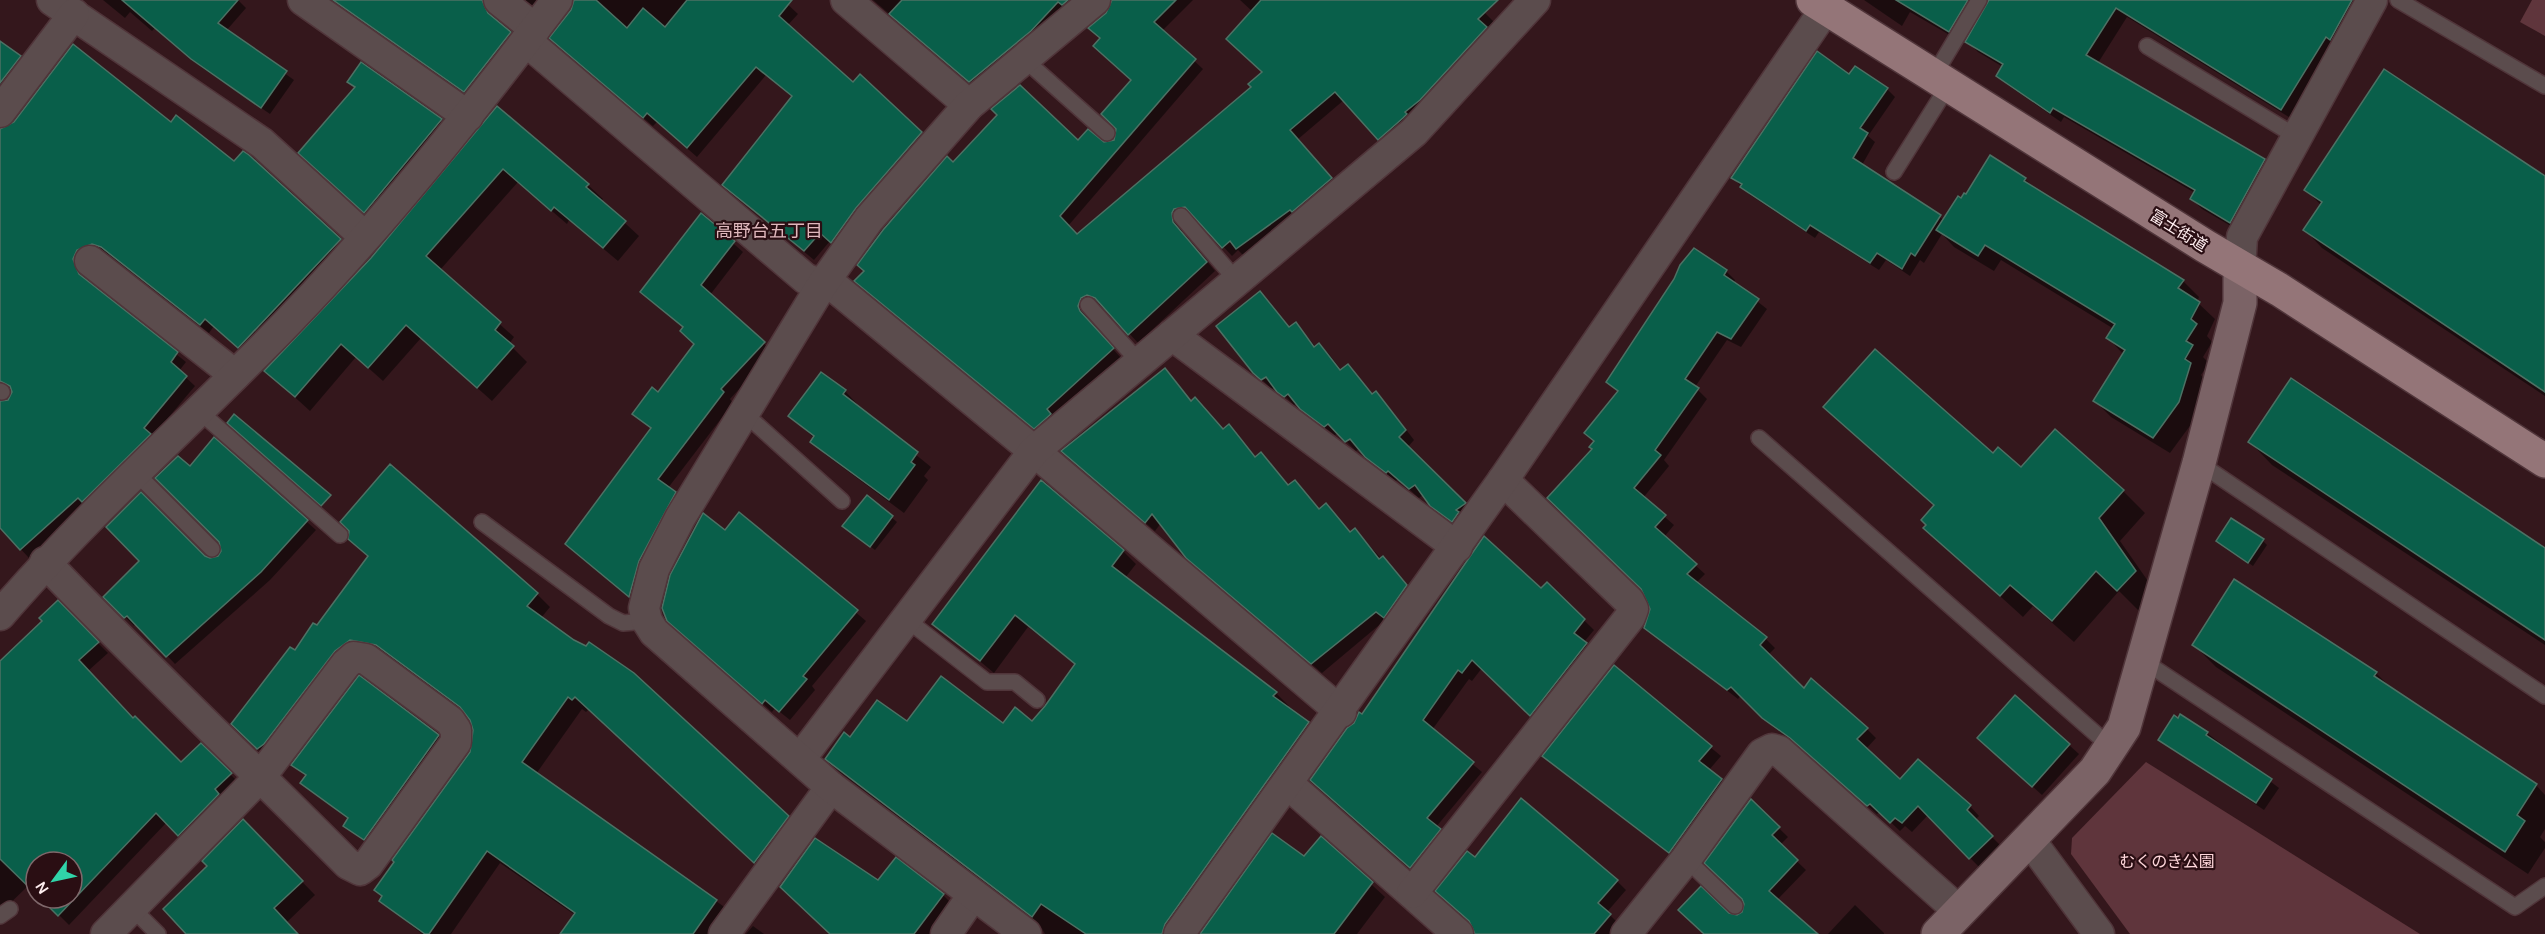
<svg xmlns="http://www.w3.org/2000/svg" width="2545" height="934" viewBox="0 0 2545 934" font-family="Karla,'Noto Sans JP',sans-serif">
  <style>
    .green { fill: #5f353c }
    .shadow { fill: #0007 }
    .building { fill: #095f4a; stroke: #4d7164; stroke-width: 1.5 }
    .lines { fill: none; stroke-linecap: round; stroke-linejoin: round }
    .lane-casing { stroke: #50353a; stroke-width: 18 }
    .street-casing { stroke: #50353a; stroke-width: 33 }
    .secondary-casing { stroke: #50353a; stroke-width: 36 }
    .primary-casing { stroke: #50353a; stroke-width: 36 }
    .lane { stroke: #5b4c4d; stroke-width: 15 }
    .street { stroke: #5b4c4d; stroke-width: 30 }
    .secondary { stroke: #7b6366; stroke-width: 33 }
    .primary { stroke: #947578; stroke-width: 33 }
    .labels { text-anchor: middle; stroke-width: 4.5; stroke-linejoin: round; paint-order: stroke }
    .street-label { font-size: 16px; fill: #ffeef0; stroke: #2a0e13 }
    .park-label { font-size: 16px; fill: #fed6da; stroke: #2a0e13 }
    .neighbourhood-label { font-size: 18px; fill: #dfb7bc; stroke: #2a0e13 }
  </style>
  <rect width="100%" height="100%" fill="#34171c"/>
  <g class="green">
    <path d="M2532 0H2545V36L2520 22Z"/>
    <path d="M2146 762 2420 934H2130L2071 854 2072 838Z"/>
  </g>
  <g class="shadow">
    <path d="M103 0H238L246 8 226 31 294 80 270 114 201 67 155 28 152 31 130 12 125 18Z"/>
    <path d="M333 0H492L489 7 491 15 518 41 473 99Z"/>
    <path d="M525 0H551L541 11Z"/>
    <path d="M574 0H783L798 14 787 26 853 84 860 76 930 143 841 251 830 241 814 260 724 185 793 97 766 75 697 157 657 122 653 126 561 48Z"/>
    <path d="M873 0H1089L979 90Z"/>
    <path d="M1113 0H1193L1162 31 1203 69 1068 226 1077 236 1253 87 1264 72 1253 12 1240 0H1472L1494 22 1486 29 1494 37 1388 148 1344 100 1297 140 1340 188 1245 257 1238 250 1232 256 1194 215 1183 217 1180 223 1182 232 1215 271 1138 343 1104 306 1096 304 1090 307 1087 316 1089 322 1121 358 1055 419 1044 436 865 290 953 164 1078 142 1104 144 1116 140 1132 80 1101 39Z"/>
    <path d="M1864 0H1990L1981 5 1960 41 1910 12 1902 26Z"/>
    <path d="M1990 0H2352L2362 11 2292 119 2127 17 2098 63 2264 160 2275 171 2241 232 2202 209 2192 199 2195 193 2064 117 2061 122 2009 86 1998 76 2003 67 1978 52 1967 41Z"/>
    <path d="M0 43 28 66 0 104Z"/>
    <path d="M361 64 451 130 374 221 310 162 356 89 349 82Z"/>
    <path d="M1850 76 1887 89 1895 97 1868 136 1875 142 1862 165 1944 220 1961 200 2025 179 2037 191 2183 281 2199 297 2197 302 2215 319 2207 336 2212 342 2203 357 2209 363 2201 375 2206 381 2195 419 2170 453 2111 417 2095 401 2124 355 2108 338 2114 329 2001 260 1994 271 1954 247 1942 234 1924 263 1920 260 1910 276 1886 260 1879 270 1819 232 1815 238 1750 195 1733 178Z"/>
    <path d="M497 108 588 185 603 199 601 201 639 236 618 261 569 220 567 224 518 182 440 270 514 337 509 344 527 362 492 401 421 338 383 381 356 357 310 411 266 371 372 259Z"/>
    <path d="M171 124 234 163 243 153 349 249 248 356 214 326 209 333 111 256 102 252 81 267 84 280 186 362 179 371 195 386 152 437 88 506 29 558 0 527V402L12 398 13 391 0 356V130Z"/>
    <path d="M2545 178V396L2322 248 2305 230 2321 205 2306 190Z"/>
    <path d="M701 215 743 252 710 295 773 352 730 399 733 403 668 488 684 503 639 605 576 553 652 429 634 413 659 394 696 344 684 328 642 292Z"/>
    <path d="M1726 271 1735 280 1734 283 1767 309 1741 347 1727 340 1695 387 1707 399 1664 460 1669 466 1643 498 1674 525 1664 537 1705 574 1696 583 1766 639 1775 648 1768 655 1804 690 1867 729 1876 738 1866 749 1900 781 1970 806 1979 816 1975 820 2001 846 1979 867 1928 815 1912 832 1905 826 1900 831 1880 812 1877 814 1802 747 1773 727 1741 695 1738 699 1645 627 1652 608 1594 449 1618 392 1608 382Z"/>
    <path d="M1260 293 1290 328 1296 324 1316 347 1319 345 1329 354 1342 371 1348 366 1373 395 1376 393 1385 402 1414 440 1407 448 1474 513 1462 530 1442 515 1424 494 1419 498 1398 479 1396 481 1376 466 1360 448 1356 451 1338 433 1335 435 1312 418 1297 403 1294 405 1275 386 1272 389 1254 372Z"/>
    <path d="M1174 379 1192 402 1223 430 1238 436 1256 458 1261 454 1289 486 1351 534 1355 530 1415 595 1322 673 1189 558 1161 523 1155 531 1072 460Z"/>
    <path d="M845 391 858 405 857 407 931 467 924 476 928 480 904 513 826 455 812 441 814 438 790 416Z"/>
    <path d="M1825 407 1994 455 2022 469 2123 491 2145 513 2120 541 2157 594 2140 612 2119 591 2074 642 2033 606 2023 617 1925 528 1935 506Z"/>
    <path d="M214 439 316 530 270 580 175 664 136 623 134 626 105 597 204 557 214 560 221 556 223 547 190 468Z"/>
    <path d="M2250 442 2545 549V645L2272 465Z"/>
    <path d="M867 497 897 522 875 550 849 530Z"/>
    <path d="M740 514 866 621 812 686 815 690 790 720 775 708 772 712 675 623 725 532Z"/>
    <path d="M350 539 537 594 550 607 541 618 801 830 768 875 589 709 586 712 582 709 536 774 723 906 736 919 727 934H562L575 915 500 863 451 934H422L381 901 471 753 475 730 468 714 391 658 370 653 271 761 233 724 317 627 369 557Z"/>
    <path d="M2218 541H2263L2267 545 2253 566Z"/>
    <path d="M1123 551 1136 564 1125 578 1276 693 1289 706 1287 708 1321 737 1180 934H1045L1040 925 840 772 827 759 851 739 907 723H1032L1076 665 1028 627 994 673 934 623Z"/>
    <path d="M1547 584 1594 630 1584 642 1596 654 1540 724 1482 668 1472 681 1469 679 1432 730 1482 772 1436 827 1449 839 1420 876 1321 790 1362 716Z"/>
    <path d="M57 602 108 653 88 671 133 720 181 764 201 745 240 784 189 845 167 822 69 925 42 898H72V862H36V892L29 885 0 913V663L44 621Z"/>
    <path d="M2194 645 2376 673 2395 692 2536 785 2545 795V829L2540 837 2545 842V848L2528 874 2216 667Z"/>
    <path d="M1614 667 1721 756 1709 770 1731 790 1679 861 1554 765Z"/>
    <path d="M2207 733 2279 788 2264 810 2160 740Z"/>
    <path d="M438 736 447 746 374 849 345 826 349 820 302 783 307 777 293 765Z"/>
    <path d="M2069 745 2079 754 2042 795 1988 747Z"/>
    <path d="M1751 801 1788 837 1780 845 1806 870 1777 900 1816 934H1702L1728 915 1737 917 1744 913Z"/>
    <path d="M243 821 315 895 286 923 297 934H188L209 866Z"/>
    <path d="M1321 838 1385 897 1357 934H1202L1304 858Z"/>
    <path d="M1475 859 1617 881 1626 890 1607 912 1619 924 1610 934H1476Z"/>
    <path d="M878 882 943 895 956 908 944 934H831Z"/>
    <path d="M1855 905 1884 933V934H1828Z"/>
    <path d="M753 926 764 934H746Z"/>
  </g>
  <g class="building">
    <path d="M122 0H238L218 23 287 71 261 108 191 59Z"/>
    <path d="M333 0H482L488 13 511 32 464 92Z"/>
    <path d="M574 0H596L627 28 643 8 665 27 687 0H792L779 16 853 82 860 74 922 132 856 208 831 243 820 233 804 251 722 185 792 96 756 67 687 148 647 113 643 118 549 38 571 10Z"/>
    <path d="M902 0H1068L1062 5 1058 2 1031 31 969 82 889 14Z"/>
    <path d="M1112 0H1176L1154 22 1196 59 1060 216 1077 234 1251 87 1248 84 1262 72 1226 39 1261 0H1498L1478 19 1487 27 1420 100 1405 112 1407 114 1403 118 1378 140 1335 92 1290 130 1332 178 1292 212 1290 210 1236 249 1230 241 1222 248 1185 207 1174 209 1172 213 1173 222 1207 262 1128 335 1095 298 1087 295 1081 298 1078 306 1080 311 1114 348 1047 409 1051 414 1034 429 854 281 864 271 857 265 883 230 947 156 953 162 997 115 991 109 1020 85 1078 140 1088 129 1104 142 1114 140 1116 129 1101 114 1131 80 1093 46 1100 38 1088 28 1106 13Z"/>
    <path d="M1896 0H1968L1949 32Z"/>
    <path d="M1989 0H2352L2330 40 2326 37 2281 110 2116 8 2086 55 2265 159 2230 223 2190 199 2195 190 2053 108 2050 113 1996 76 2003 64 1965 42Z"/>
    <path d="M0 41 21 56 0 83Z"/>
    <path d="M73 44 171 122 176 115 234 161 243 151 249 155 341 239 238 348 205 319 200 325 101 247 92 244 77 250 73 259 79 274 178 352 171 362 187 376 144 428 151 434 82 502 78 498 20 550 0 528V401L8 400 12 392 10 386 0 381V129L14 122Z"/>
    <path d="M1817 51 1849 74 1855 66 1888 88 1860 128 1868 133 1853 158 1941 215 1915 256 1911 253 1902 269 1877 253 1870 263 1810 225 1806 231 1740 187 1742 184 1731 178Z"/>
    <path d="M361 62 442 119 364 213 298 153 355 87 347 82Z"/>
    <path d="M2384 69 2545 176V392L2303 230 2322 202 2304 190Z"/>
    <path d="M497 106 589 184 586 187 626 221 603 248 554 207 551 211 503 169 426 256 501 322 495 330 514 346 477 388 406 325 368 368 341 344 295 397 264 371 371 258Z"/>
    <path d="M1990 155 2026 178 2024 181 2184 280 2178 288 2200 302 2191 319 2197 324 2186 341 2193 345 2185 359 2191 363 2179 402 2153 438 2093 401 2125 350 2106 338 2115 324 1985 245 1978 256 1936 230 1958 196 1961 198 1964 193 1966 194Z"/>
    <path d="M701 213 735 241 701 285 765 342 721 389 724 392 658 479 676 492 639 561 629 597 565 544 651 428 632 414 652 387 658 392 694 344 680 331 683 327 640 292Z"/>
    <path d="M1694 248 1727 270 1724 275 1759 299 1731 339 1717 332 1685 379 1699 388 1655 450 1661 455 1634 488 1666 515 1655 527 1697 564 1687 574 1767 637 1760 645 1804 688 1811 678 1868 728 1857 739 1900 779 1918 759 1971 805 1967 810 1993 836 1969 859 1918 806 1902 823 1895 818 1890 823 1870 804 1867 806 1790 738 1762 718 1731 687 1727 690 1644 628 1650 609 1641 589 1547 498 1592 449 1589 447 1594 441 1584 433 1618 391 1606 382 1674 279 1680 265Z"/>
    <path d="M1260 291 1289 327 1296 322 1314 347 1319 343 1340 370 1348 364 1372 394 1376 391 1406 430 1399 437 1466 503 1456 510 1459 512 1452 522 1430 506 1415 485 1409 489 1388 471 1386 473 1365 457 1350 439 1345 442 1328 424 1324 427 1300 409 1288 394 1284 397 1277 392 1266 377 1261 380 1253 373 1216 326Z"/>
    <path d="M1875 349 1993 453 1998 447 2021 467 2055 429 2124 490 2099 518 2136 571 2117 591 2096 571 2052 621 2010 585 2000 596 1923 528 1926 525 1921 520 1934 505 1823 407Z"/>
    <path d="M1165 368 1191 401 1195 397 1223 429 1229 424 1255 457 1261 452 1288 485 1295 480 1319 509 1326 503 1350 532 1355 528 1379 559 1383 556 1407 585 1384 618 1376 612 1311 664 1186 558 1152 514 1145 523 1061 451Z"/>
    <path d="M821 372 846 390 843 394 918 452 911 462 915 465 889 500 810 442 814 436 788 416Z"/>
    <path d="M2291 378 2545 548V640L2248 442Z"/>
    <path d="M234 414 331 495 321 506 227 423Z"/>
    <path d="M214 437 308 520 261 572 166 657 127 616 124 618 103 597 139 561 106 527 141 492 205 556 210 558 218 556 221 551 219 542 155 478 178 456 190 466Z"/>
    <path d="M390 464 538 593 527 606 574 640 586 646 589 642 634 673 789 816 754 863 575 697 572 700 568 697 522 762 717 900 693 934H560L575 913 487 851 429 934H425L379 901 382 896 374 890 394 862 392 860 470 752 473 730 470 720 460 707 376 645 350 640 335 651 264 744 257 749 231 724 290 647 295 650 313 623 317 625 368 556 348 539 349 531 340 522Z"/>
    <path d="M1041 480 1124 550 1112 566 1277 692 1273 696 1309 722 1165 924 1162 934H1086L1041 904 1032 917 825 759 844 732 850 737 877 700 907 721 941 676 1003 723 1015 707 1032 721 1045 706 1075 664 1015 615 980 661 932 624Z"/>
    <path d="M867 495 893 516 870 547 842 526Z"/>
    <path d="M739 512 858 610 803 676 807 679 779 712 765 700 762 704 667 621 662 608 670 575 703 513 725 530Z"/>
    <path d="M2231 518 2264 539 2248 563 2216 541Z"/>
    <path d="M1484 536 1541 588 1547 582 1585 619 1574 633 1587 643 1530 716 1472 660 1462 673 1458 670 1423 720 1474 762 1427 818 1441 829 1410 868 1310 780 1347 728 1354 723 1359 712 1362 714Z"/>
    <path d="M2234 579 2377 672 2374 676 2537 784 2517 815 2525 821 2505 852 2192 645Z"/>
    <path d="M58 600 99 642 79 660 133 718 135 716 181 762 201 743 232 773 215 789 219 794 178 836 156 813 58 916 40 898H72V862H36V894L0 859V661L42 621 39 618Z"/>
    <path d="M1614 665 1712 746 1699 761 1722 779 1669 853 1542 756Z"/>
    <path d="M359 675 439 735 364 840 343 826 348 818 300 783 306 775 291 765Z"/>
    <path d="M2015 695 2070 744 2032 787 1977 738Z"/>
    <path d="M2180 714 2208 732 2206 735 2272 779 2256 803 2158 740 2174 715 2178 718Z"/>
    <path d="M1521 798 1618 880 1598 903 1611 914 1594 934H1475L1469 921 1435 891 1467 851 1475 857Z"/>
    <path d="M1751 799 1780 827 1772 835 1798 860 1769 891 1818 934H1704L1678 910 1701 886 1729 913 1737 915 1742 912 1744 904 1742 899 1704 863Z"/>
    <path d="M243 819 303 881 274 908 298 934H186L163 909 207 866 202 861Z"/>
    <path d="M1272 833 1304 856 1321 836 1373 882 1334 934H1200Z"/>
    <path d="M815 838 878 880 896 857 944 894 914 934H830L780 887Z"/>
  </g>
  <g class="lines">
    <defs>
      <g id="lane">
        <path d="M2398 0 2545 86"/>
        <path d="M2147 46 2297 137"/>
        <path d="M1024 59 1107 133"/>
        <path d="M1933 77 1979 0"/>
        <path d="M1894 172 1948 86"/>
        <path d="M1181 216 1237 281"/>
        <path d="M1088 305 1139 362"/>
        <path d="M0 391 2 392"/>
        <path d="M199 411 340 535"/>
        <path d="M744 413 842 501"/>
        <path d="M1759 438 2112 748"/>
        <path d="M2199 463 2545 696"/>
        <path d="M136 473 212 549"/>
        <path d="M482 522 609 616 623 623 647 621"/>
        <path d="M906 619 987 682H1015L1037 700"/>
        <path d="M2142 660 2515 907 2545 886"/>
        <path d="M1686 859 1735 906"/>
        <path d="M132 908 158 934"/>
        <path d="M0 916 10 909"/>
      </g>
      <g id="street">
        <path d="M52 0 262 143 365 237"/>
        <path d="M303 0 468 116"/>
        <path d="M499 0 535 29"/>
        <path d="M846 0 969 105"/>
        <path d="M526 41 806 279 837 289 1034 451 1341 712"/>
        <path d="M0 112 74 14"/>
        <path d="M90 261 235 375"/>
        <path d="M2240 269 2242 237 2372 0"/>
        <path d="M1172 335 1457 547"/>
        <path d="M45 562C144 666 248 763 348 864L360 870 368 864 456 742V730L450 721 366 659 354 657 346 664 261 776 106 934"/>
        <path d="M0 615C89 512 192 421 286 324 384 223 472 112 557 0"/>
        <path d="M800 759 1034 451 1414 132 1535 0"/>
        <path d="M1288 784 1458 934"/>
        <path d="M2029 839 2099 934"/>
        <path d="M1412 893 1630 617 1633 609 1629 601 1503 480"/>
        <path d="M724 934 831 787"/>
        <path d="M946 934 973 895"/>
        <path d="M1026 934 831 787 654 632 647 621 644 608 654 569 680 518 822 285 869 219 969 105 1095 0"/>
        <path d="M1179 934 1503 480 1826 8"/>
        <path d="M1626 934 1686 859 1762 754 1772 749 1779 751 1959 911"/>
      </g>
      <path id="secondary" d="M1938 934 2095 771 2124 727 2199 463 2240 303V269"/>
      <path id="primary" d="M1813 0 2205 246 2280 290 2545 461"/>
    </defs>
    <use href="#lane" class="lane-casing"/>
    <use href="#street" class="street-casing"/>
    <use href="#secondary" class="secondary-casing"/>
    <use href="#primary" class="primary-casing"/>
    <use href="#lane" class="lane"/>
    <use href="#street" class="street"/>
    <use href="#secondary" class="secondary"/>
    <use href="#primary" class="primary"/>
  </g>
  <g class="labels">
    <g class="street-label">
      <text transform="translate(2179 230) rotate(32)" y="6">富士街道</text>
    </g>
    <g class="park-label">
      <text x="2167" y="867">むくのき公園</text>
    </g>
    <g class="neighbourhood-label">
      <text x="769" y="237">高野台五丁目</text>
    </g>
  </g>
  <g transform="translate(54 880) rotate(237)"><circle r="28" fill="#2a0e13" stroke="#7f686b" stroke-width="1.5"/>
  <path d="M0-4.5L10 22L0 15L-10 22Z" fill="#30d4a9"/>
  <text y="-9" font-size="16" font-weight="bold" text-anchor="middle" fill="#ffeef0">N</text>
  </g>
</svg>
